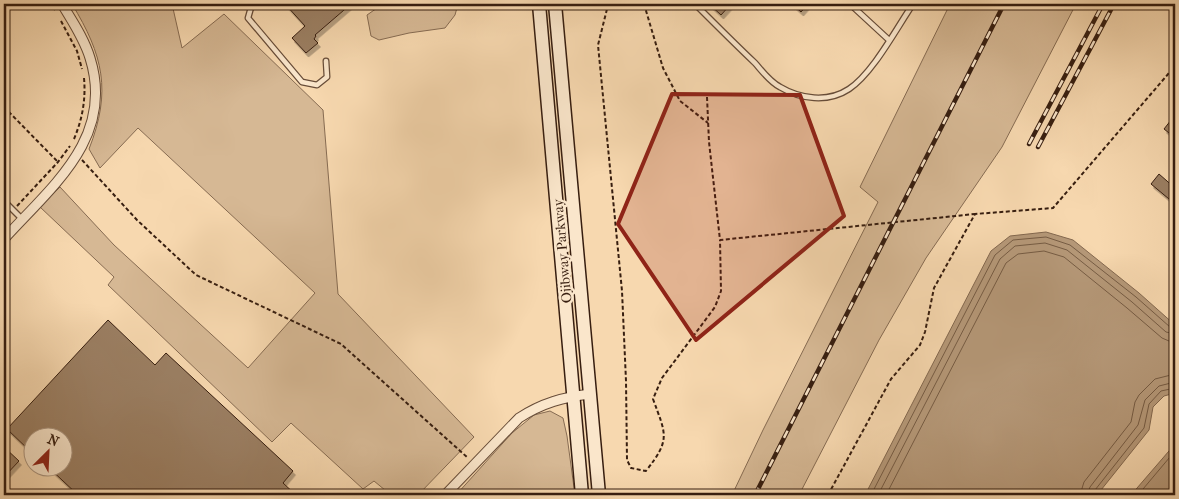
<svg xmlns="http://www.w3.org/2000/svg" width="1179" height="499" viewBox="0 0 1179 499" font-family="'IM FELL French Canon',serif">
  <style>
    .green { fill: #d6b894; stroke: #866b52 }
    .water { fill: #b69979; stroke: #83684f }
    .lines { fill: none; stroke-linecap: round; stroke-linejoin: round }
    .shore { stroke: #765c44; stroke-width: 1 }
    .building { fill: #9b7f63; stroke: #371e10; filter: url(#shadow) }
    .lane-casing { stroke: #674c38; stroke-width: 7 }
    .street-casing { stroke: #674c38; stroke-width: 11 }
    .secondary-casing { stroke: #371e10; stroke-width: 15 }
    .path { stroke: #371e10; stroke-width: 2; stroke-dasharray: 4 2.5; stroke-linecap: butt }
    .lane { stroke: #fae6cb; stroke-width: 4.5 }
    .street { stroke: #fae6cb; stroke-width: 9 }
    .secondary { stroke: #fae6cb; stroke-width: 12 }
    .rail-casing { stroke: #371e10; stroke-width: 4.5 }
    .rail { stroke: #fae6cb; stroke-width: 2.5; stroke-dasharray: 8; stroke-linecap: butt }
    .marked { fill: #8f2418; fill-opacity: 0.2; stroke: #8f2418; stroke-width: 4; stroke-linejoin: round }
    .labels { text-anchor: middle; stroke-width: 5; stroke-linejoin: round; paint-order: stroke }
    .street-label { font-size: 14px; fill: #371e10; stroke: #fae6cb }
  </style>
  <defs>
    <filter id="shadow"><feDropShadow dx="2.5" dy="4" stdDeviation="0" flood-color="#0004"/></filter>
  </defs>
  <rect width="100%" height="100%" fill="#f7d8af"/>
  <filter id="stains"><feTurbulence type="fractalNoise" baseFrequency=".004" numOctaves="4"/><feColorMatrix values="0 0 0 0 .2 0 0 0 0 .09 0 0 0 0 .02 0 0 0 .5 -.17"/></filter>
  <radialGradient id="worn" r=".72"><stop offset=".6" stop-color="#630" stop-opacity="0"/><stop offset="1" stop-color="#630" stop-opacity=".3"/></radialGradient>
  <g class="green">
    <path d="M72 4H172L182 48 224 14 323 110 338 294 474 437 418 495H391L374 481 363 489 291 423 272 442 108 285 114 277 40 207 60 187 114 245 248 368 315 293 138 128 100 168 89 149C112 91 103 55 72 4Z"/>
    <path d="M380 4H458L455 15 445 28 409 33 379 40 371 36 367 15 380 6Z"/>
    <path d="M950 4H1076L1002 147 926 258 879 340 799 495H732L763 430 878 202 860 187Z"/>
    <path d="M550 411 563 418 567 436 575 495H456L512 433 534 415Z"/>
  </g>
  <g class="water">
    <path d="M1046 232 1073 240 1139 293 1175 325V393L1164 396 1153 407 1149 430 1097 495H865L991 251 1010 236Z"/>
    <path d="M1175 444V495H1131Z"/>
  </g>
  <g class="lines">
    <g class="shore">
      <path d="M871 495 995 255 1013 240 1046 237 1070 245 1136 297 1170 327 1175 328"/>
      <path d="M878 495 1000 259 1015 246 1045 243 1067 250 1132 302 1166 332 1175 334"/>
      <path d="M886 495 1006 263 1018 254 1044 251 1064 257 1127 308 1162 338 1169 341 1175 342"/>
      <path d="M1080 495 1084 482 1131 422 1135 402 1139 395 1155 379 1175 374"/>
      <path d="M1087 495 1090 487 1138 425 1145 400 1159 386 1175 382"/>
      <path d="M1094 495 1095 490 1144 428 1149 404 1161 391 1175 388"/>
      <path d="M1138 495 1175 451"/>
    </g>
  </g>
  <g class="building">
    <path d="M285 4H351L315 35 316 36 314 39 318 43 306 53 292 38 305 26Z"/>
    <path d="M709 4H731L721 15Z"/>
    <path d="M792 4H808L801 12Z"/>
    <path d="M1175 115V126L1169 133 1164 129Z"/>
    <path d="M1159 174 1175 188V204L1151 184Z"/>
    <path d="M108 320 155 365 166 353 293 471 283 483 296 495H78L47 466H62V436H32V453L7 429Z"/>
    <path d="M4 447 19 461 4 477Z"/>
  </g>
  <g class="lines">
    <defs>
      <g id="lane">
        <path d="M252 4 248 18 302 82 317 85 327 77 326 61"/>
        <path d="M695 4C715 24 735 44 755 63 762 71 770 82 780 87 800 99 828 103 849 89 873 73 896 29 913 4"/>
        <path d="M850 4 889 40"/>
        <path d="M4 201 22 219"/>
      </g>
      <g id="street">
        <path d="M4 239C52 186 115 138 90 58 84 38 72 21 62 4"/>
        <path d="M445 495 519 418C542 403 564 397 590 394"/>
      </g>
      <g id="secondary">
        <path d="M539 4 582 495"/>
        <path d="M555 4 599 495"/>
      </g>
    </defs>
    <use href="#lane" class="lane-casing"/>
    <use href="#street" class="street-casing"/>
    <use href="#secondary" class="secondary-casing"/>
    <g class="path">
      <path d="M51 4 55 10"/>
      <path d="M611 4 607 9 598 45 622 291 626 381 627 460 631 468 646 471C671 439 666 435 653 399L662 378 715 307 721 291 720 240"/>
      <path d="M644 4 663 68 680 101 708 123"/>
      <path d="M61 21 77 51 82 69"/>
      <path d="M707 97 709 142 720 240 975 214"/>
      <path d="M4 107 58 162"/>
      <path d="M74 139C82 120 86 100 84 78"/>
      <path d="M82 160 137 220 196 275 341 344 468 458"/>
      <path d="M17 206 58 162 70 146"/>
      <path d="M4 220 9 215"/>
      <path d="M828 495 891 379 920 345 925 332 934 288 975 214 1053 208 1175 66"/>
    </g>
    <use href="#lane" class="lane"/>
    <use href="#street" class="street"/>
    <use href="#secondary" class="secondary"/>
    <defs>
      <g id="rail">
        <path d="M1029 144 1103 4"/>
        <path d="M1038 147 1114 4"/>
        <path d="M755 495 1004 4"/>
      </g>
    </defs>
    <use href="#rail" class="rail-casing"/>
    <use href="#rail" class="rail"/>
  </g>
  <path class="marked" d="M672 94 800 95 844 216 696 340 618 224Z"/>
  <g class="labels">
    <g class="street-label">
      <text transform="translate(562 251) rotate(-95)" y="5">Ojibway Parkway</text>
    </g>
  </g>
  <rect width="1179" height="499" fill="none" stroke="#f7d8af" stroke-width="20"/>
  <rect x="5" y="5" width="1169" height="489" fill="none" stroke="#371e10" stroke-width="2.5"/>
  <rect x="10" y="10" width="1159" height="479" fill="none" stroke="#371e10"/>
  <g transform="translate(48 452) rotate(24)"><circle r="24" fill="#fae6cb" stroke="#ac9680"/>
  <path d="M0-4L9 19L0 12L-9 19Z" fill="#8f2418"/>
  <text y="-8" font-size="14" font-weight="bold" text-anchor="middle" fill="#371e10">N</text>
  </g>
  <rect width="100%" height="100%" filter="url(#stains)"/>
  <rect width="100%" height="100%" fill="url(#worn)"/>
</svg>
